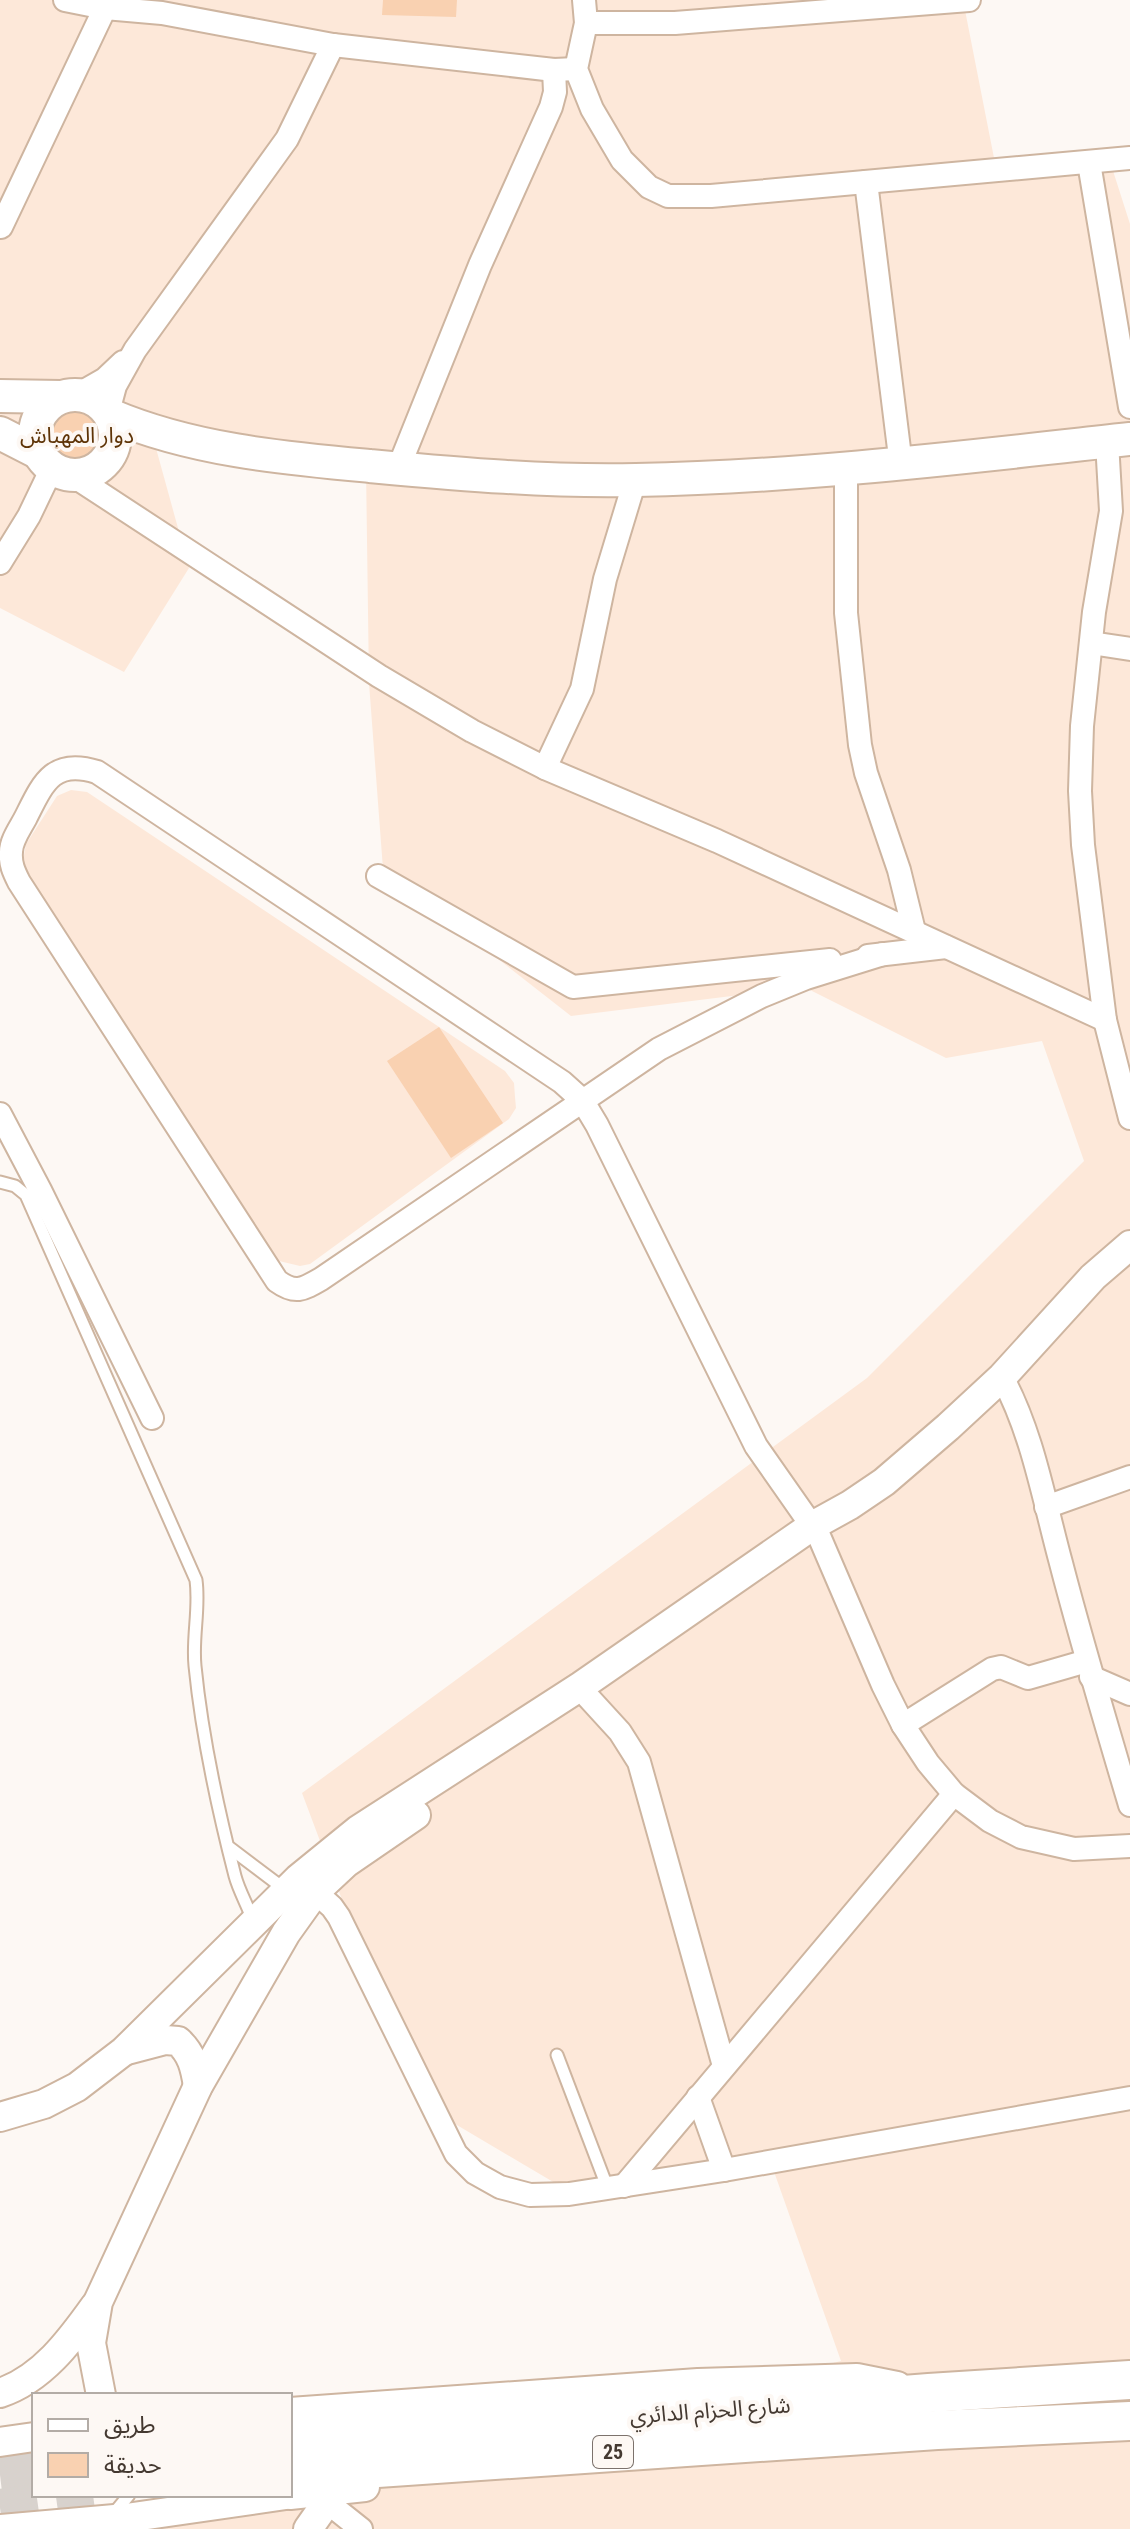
<svg xmlns="http://www.w3.org/2000/svg" width="1130" height="2529" viewBox="0 0 1130 2529" font-family="'Roboto Condensed','Noto Sans Arabic',sans-serif">
  <style>
    .built { fill: #fde8d9 }
    .green { fill: #f9d1b1 }
    .lines { fill: none; stroke-linecap: round; stroke-linejoin: round }
    .trunk-tunnel { stroke: #d8d2cd; stroke-width: 38; stroke-dasharray: 38 19; stroke-linecap: butt }
    .service-casing { stroke: #ceb5a0; stroke-width: 15 }
    .minor-casing { stroke: #ceb5a0; stroke-width: 26 }
    .tertiary-casing { stroke: #ceb5a0; stroke-width: 32 }
    .secondary-casing { stroke: #ceb5a0; stroke-width: 36 }
    .trunk-casing { stroke: #ceb5a0; stroke-width: 42 }
    .service { stroke: #fff; stroke-width: 11 }
    .minor { stroke: #fff; stroke-width: 22 }
    .tertiary { stroke: #fff; stroke-width: 28 }
    .secondary { stroke: #fff; stroke-width: 32 }
    .trunk { stroke: #fff; stroke-width: 38 }
    .labels { text-anchor: middle; stroke-width: 8; stroke-linejoin: round; paint-order: stroke }
    .shield { fill: #fdf8f4; stroke: #7c726c; stroke-width: 2 }
    .shield-label { font-size: 20px; font-weight: bold; fill: #443931 }
    .park-label { font-size: 22px; fill: #5e3407; stroke: #fdf8f4 }
    .street-label { font-size: 22px; fill: #443931; stroke: #fdf8f4 }
  </style>
  <rect width="100%" height="100%" fill="#fdf8f4"/>
  <g class="built">
    <path d="M0 0H963L995 163 1107 152 1130 224V2529H135L211 2514 841 2361 772 2166 560 2186 418 2102 302 1793 867 1378 1084 1161 1042 1041 946 1058 804 987 571 1016 383 869 369 683 366 468 154 441 189 568 124 672 0 608Z"/>
    <path d="M71 790 87 792 505 1071 514 1083 515 1097 516 1108 509 1119 310 1264 300 1266 279 1261 269 1252 30 876 23 861 26 844 57 796Z"/>
  </g>
  <g class="green">
    <path d="M383 0H457L456 17 382 15Z"/>
    <circle cx="77" cy="435" r="29"/>
    <path d="M439 1027 503 1123 451 1158 387 1061Z"/>
  </g>
  <g class="lines">
    <g class="trunk-tunnel">
      <path d="M0 2475 34 2471"/>
      <path d="M0 2508 93 2495"/>
    </g>
    <defs>
      <g id="service">
        <path d="M0 1182 15 1186 26 1195 196 1580C200 1609 192 1637 195 1666 202 1737 217 1806 235 1876 239 1891 248 1906 253 1921"/>
        <path d="M230 1848 287 1891"/>
        <path d="M557 2055 608 2189"/>
        <path d="M114 2513 129 2495"/>
      </g>
      <g id="minor">
        <path d="M65 0 105 8 162 13 333 45 554 70 576 69"/>
        <path d="M584 0 586 23 576 69 592 109 622 160 649 187 668 196H711L1130 158"/>
        <path d="M586 23H675L969 0"/>
        <path d="M1089 163 1130 407"/>
        <path d="M866 182 901 465"/>
        <path d="M1 227 105 8"/>
        <path d="M77 395 105 379 123 362"/>
        <path d="M108 412 115 386 135 350 287 139 333 45"/>
        <path d="M1107 442 1111 511 1094 612 1082 726 1080 791 1083 845 1105 1020 1130 1118"/>
        <path d="M846 468V613L860 745 866 773 899 870 914 931"/>
        <path d="M398 469 480 265 551 107 555 92 554 70"/>
        <path d="M72 475 379 676 472 731 545 768 717 841 1105 1020"/>
        <path d="M0 563 29 516 52 468"/>
        <path d="M1091 643 1130 649"/>
        <path d="M545 768 582 689 605 579 635 480"/>
        <path d="M378 876 573 987 830 960"/>
        <path d="M883 954 806 978 762 996 659 1049 321 1279C302 1290 295 1294 277 1281L19 882C14 872 10 864 11 852 11 840 21 827 26 817 43 783 53 758 97 772L562 1082 582 1100 597 1125 756 1446 819 1536 883 1685 903 1725 928 1763 954 1794 990 1821 1021 1837 1074 1849 1130 1846"/>
        <path d="M868 956 946 947"/>
        <path d="M0 1114 40 1190 152 1418"/>
        <path d="M1002 1377C1033 1434 1044 1501 1061 1563 1082 1644 1106 1724 1130 1805"/>
        <path d="M1046 1507 1130 1477"/>
        <path d="M1091 1677 1130 1694"/>
        <path d="M588 1697 620 1732 639 1762 724 2066"/>
        <path d="M903 1725 992 1669 1001 1667 1028 1678 1087 1661"/>
        <path d="M303 1881 332 1907 339 1917 456 2154 475 2173 500 2187 530 2195 569 2194 724 2170 1130 2098"/>
        <path d="M698 2097 724 2170"/>
        <path d="M624 2186 954 1794"/>
        <path d="M327 2502 361 2529"/>
      </g>
      <g id="tertiary">
        <path d="M127 2050 165 2040 178 2041C192 2054 195 2067 198 2086"/>
        <path d="M0 2117 44 2104 77 2087 124 2051 299 1878 358 1830 581 1686 812 1526 850 1505 884 1482 948 1427 1002 1377 1093 1277 1130 1245"/>
        <path d="M0 2393C42 2379 70 2341 95 2306"/>
        <path d="M101 2395 91 2343 98 2302 198 2086 286 1933 316 1891 346 1863 416 1815"/>
        <path d="M290 2412 698 2383 857 2378 897 2386"/>
        <path d="M0 2442 34 2437"/>
        <path d="M290 2495 365 2487"/>
        <path d="M0 2529 126 2518 286 2495"/>
        <path d="M308 2529 327 2502 340 2489"/>
      </g>
      <g id="secondary">
        <circle cx="75" cy="435" r="40"/>
        <path d="M0 396 61 397"/>
        <path d="M110 415C192 450 283 458 370 466 459 474 547 482 636 480 801 477 966 457 1130 439"/>
        <path d="M0 433 39 453"/>
      </g>
      <g id="trunk">
        <path d="M290 2443 929 2393 1130 2380"/>
        <path d="M290 2474 937 2430 1130 2421"/>
      </g>
    </defs>
    <use href="#service" class="service-casing"/>
    <use href="#minor" class="minor-casing"/>
    <use href="#tertiary" class="tertiary-casing"/>
    <use href="#secondary" class="secondary-casing"/>
    <use href="#trunk" class="trunk-casing"/>
    <use href="#service" class="service"/>
    <use href="#minor" class="minor"/>
    <use href="#tertiary" class="tertiary"/>
    <use href="#secondary" class="secondary"/>
    <use href="#trunk" class="trunk"/>
  </g>
  <g class="labels">
    <rect class="shield" x="593" y="2436" width="40" height="32" rx="6"/>
    <g class="shield-label">
      <text x="613" y="2459">25</text>
    </g>
    <g class="park-label">
      <text x="77" y="443">دوار المهباش</text>
    </g>
    <g class="street-label">
      <text transform="translate(710 2410) rotate(-4)" y="8">شارع الحزام الدائري</text>
    </g>
  </g>
  <rect x="32" y="2393" width="260" height="104" fill="#fdf8f4" stroke="#b3aca6" stroke-width="2"/>
  <rect x="48" y="2419" width="40" height="12" fill="#ffffff" stroke="#b3aca6" stroke-width="2"/>
  <text x="104" y="2433" font-size="24" fill="#443931">طريق</text>
  <rect x="48" y="2453" width="40" height="24" fill="#f9d1b1" stroke="#b3aca6" stroke-width="2"/>
  <text x="104" y="2473" font-size="24" fill="#443931">حديقة</text>
</svg>
